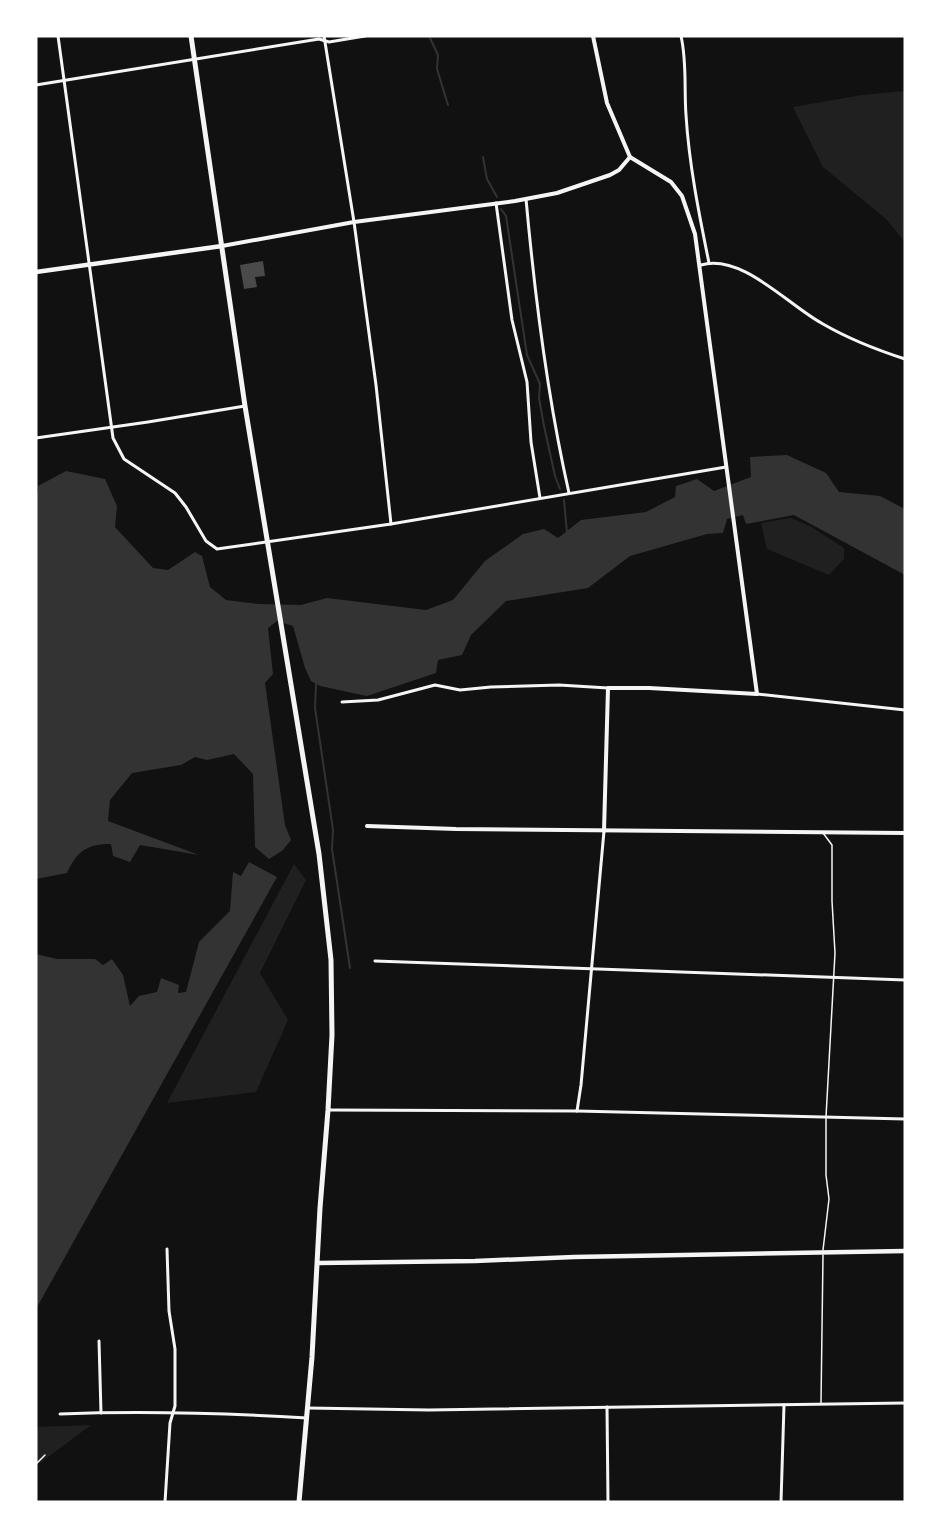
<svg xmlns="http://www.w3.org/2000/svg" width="941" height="1538" viewBox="0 0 941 1538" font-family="Georgia,serif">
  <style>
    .green { fill: #202020 }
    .water { fill: #333 }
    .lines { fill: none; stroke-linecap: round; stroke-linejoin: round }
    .stream { stroke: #333; stroke-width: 2 }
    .building { fill: #4a4a4a }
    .service { stroke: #f5f5f5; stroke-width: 1.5 }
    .minor { stroke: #f5f5f5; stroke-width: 3 }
    .tertiary { stroke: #f5f5f5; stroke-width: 4 }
    .secondary { stroke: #f5f5f5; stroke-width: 4.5 }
    .primary { stroke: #f5f5f5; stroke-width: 5 }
  </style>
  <rect width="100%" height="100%" fill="#111"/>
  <g class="green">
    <path d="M905 91V242L886 219 823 167 793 107 862 95Z"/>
    <path d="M791 518 810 526 844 548V559L829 575 767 549 761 523Z"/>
    <path d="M294 864 306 880 260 973 288 1020 256 1092 167 1103Z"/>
    <path d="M91 1425 36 1466V1427Z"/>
  </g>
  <g class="water">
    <path d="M787 455 826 473 839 492 880 496 905 509V575L794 515 746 524 743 515 727 519 723 533 707 534 630 556 588 588 506 601 471 635 462 655 438 660 436 673 367 696 320 686 311 681 305 668 293 626 277 621 268 628 273 674 265 683 285 825 291 840 283 850 269 859 255 847 253 774 234 754 207 760 195 757 181 765 132 773 110 800 108 821 199 855 140 845 130 862 113 856 111 844C87 844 77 851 67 873L36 879V494L38 493V486L66 471 105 479 117 506 115 527 153 568 168 570 195 552 202 556 210 587 226 600 258 604 301 605 327 598 426 610 453 600 485 561 523 534 544 529 558 538 581 520 646 512 675 497 676 486 697 479 714 491 751 477 750 457Z"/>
    <path d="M249 862 277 877 36 1309V954L57 959H95L103 965 112 959 123 975 130 1006 139 996 157 992 161 978 179 985 178 993 186 992 199 942 230 911 233 872 241 876Z"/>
  </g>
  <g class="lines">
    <g class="stream">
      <path d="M429 36 438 55 437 69 448 105"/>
      <path d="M483 157 487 179 497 197"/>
      <path d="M501 209 506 216 527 355 540 384 539 398 544 426 555 476 560 489"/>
      <path d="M564 500 567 533"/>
      <path d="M316 684 315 708 333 830 332 849 350 968"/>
    </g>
  </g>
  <path class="building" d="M263 261 265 276 255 277 257 287 244 289 240 265Z"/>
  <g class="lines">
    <g class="service">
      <path d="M823 833 832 845V901L835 953 826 1117V1175L829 1199 823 1250"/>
      <path d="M821 1403 823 1255"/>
      <path d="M36 1464 45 1455"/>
    </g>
    <g class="minor">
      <path d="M58 36 113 438 124 459 175 493 186 507 206 541 217 549 391 524 726 467"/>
      <path d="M324 36 354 222 376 385 391 524"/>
      <path d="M681 36C687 62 684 88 686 115 689 164 699 214 709 263"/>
      <path d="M36 85 319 39 329 42 365 36"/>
      <path d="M526 199C535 298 547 396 569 493"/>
      <path d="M496 203 512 320 527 382 531 442 540 498"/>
      <path d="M701 265C742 253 789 306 823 324 849 339 877 350 905 359"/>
      <path d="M36 438 148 422 245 406"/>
      <path d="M757 694 905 710"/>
      <path d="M342 702 378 700 435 685 460 690 491 687 559 685 608 688"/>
      <path d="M375 961 905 980"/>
      <path d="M328 1110 577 1111 905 1119"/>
      <path d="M577 1111 581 1085 604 831"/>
      <path d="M99 1341 101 1413"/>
      <path d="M607 1407 608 1502"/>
      <path d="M308 1408 429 1410 905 1403"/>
      <path d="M60 1414C142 1411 224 1413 307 1418"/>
      <path d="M165 1502 170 1423 175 1406V1349L169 1311 167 1249"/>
      <path d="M781 1502 784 1405"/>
    </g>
    <g class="tertiary">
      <path d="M593 36 607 103 630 157 671 182 682 196 695 234 757 694 649 688H608L604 831"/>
      <path d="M222 246 354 222 515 201 557 193 610 175 619 170 630 157"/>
      <path d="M367 826 456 829 905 833"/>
    </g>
    <g class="secondary">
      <path d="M36 272 222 246"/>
      <path d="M318 1263 475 1261 574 1257 905 1251"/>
    </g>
    <path class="primary" d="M191 36 245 406 319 854 331 960 332 1035 328 1110 320 1208 312 1357 299 1502"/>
  </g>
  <rect width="941" height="1538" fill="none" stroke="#ffffff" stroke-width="75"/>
</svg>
